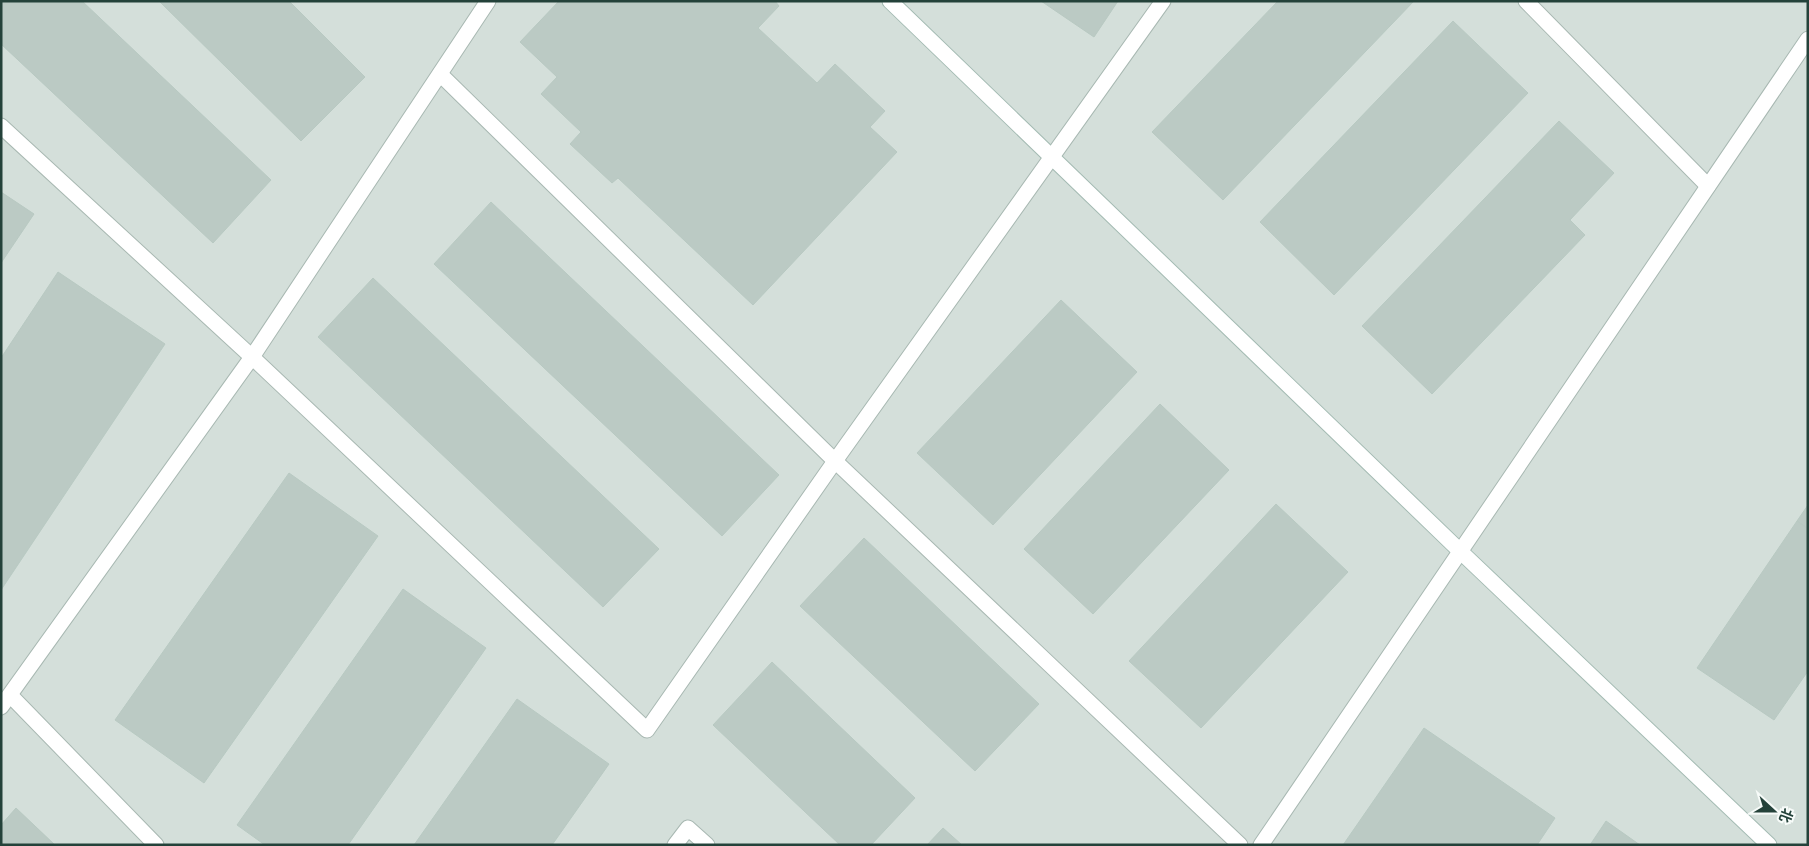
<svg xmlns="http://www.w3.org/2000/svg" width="1809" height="846" viewBox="0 0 1809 846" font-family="Roboto,'Noto Sans SC',sans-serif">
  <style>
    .built { fill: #d4dfda }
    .building { fill: #bbcac4; stroke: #b8c9c2 }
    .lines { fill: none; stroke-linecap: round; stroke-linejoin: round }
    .street-casing { stroke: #a8b8b2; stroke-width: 17 }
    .secondary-casing { stroke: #a4bbb3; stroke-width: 17 }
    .street { stroke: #fff; stroke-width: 15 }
    .secondary { stroke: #fff; stroke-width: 15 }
  </style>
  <rect width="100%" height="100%" fill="#e6efeb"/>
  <rect class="built" x="1" y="1" width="1807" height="844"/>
  <g class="building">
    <path d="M1 1H82L271 180 213 243 1 44Z"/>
    <path d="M159 1H289L365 77 301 141Z"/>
    <path d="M559 1H775L779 6 758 28 817 83 835 64 885 111 870 127 897 152 753 305 618 178 612 183 570 144 581 132 541 94 557 77 520 42Z"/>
    <path d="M1041 1H1118L1094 37Z"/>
    <path d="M1278 1H1414L1223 200 1152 132Z"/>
    <path d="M1453 21 1528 93 1334 295 1260 222Z"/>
    <path d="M1559 121 1614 173 1570 220 1585 235 1432 394 1362 326Z"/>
    <path d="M1 192 34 214 1 263Z"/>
    <path d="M491 202 779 475 722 536 434 264Z"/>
    <path d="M58 272 165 344 1 590V358Z"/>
    <path d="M373 278 659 549 603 607 318 337Z"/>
    <path d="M1061 300 1137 372 993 525 917 453Z"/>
    <path d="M1160 404 1229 470 1093 614 1024 549Z"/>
    <path d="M289 473 378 536 204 783 115 720Z"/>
    <path d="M1276 504 1348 572 1201 728 1129 661Z"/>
    <path d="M1808 505V529L1797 521Z"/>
    <path d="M1797 521 1808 529V671L1774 720 1697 668Z"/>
    <path d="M864 538 1039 704 975 771 800 606Z"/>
    <path d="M403 589 486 648 348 845H265L237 825Z"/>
    <path d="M772 662 915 798 871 845H840L713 725Z"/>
    <path d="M517 699 609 764 552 845H414Z"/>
    <path d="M1424 728 1555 818 1537 845H1343Z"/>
    <path d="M16 808 55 845H1V825Z"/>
    <path d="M1606 821 1640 845H1590Z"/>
    <path d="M943 828 962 845H927Z"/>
  </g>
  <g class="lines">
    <defs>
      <g id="street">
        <path d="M1526 1 1708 186"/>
        <path d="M440 74 835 461 1240 845"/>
        <path d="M1 126 252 357 647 730 835 461 1163 1"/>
        <path d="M10 695 156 845"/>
        <path d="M1 707 252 357 488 1"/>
        <path d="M675 845 688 828 707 845"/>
        <path d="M1261 845 1808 39"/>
      </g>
      <path id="secondary" d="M890 1 1461 552 1769 845"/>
    </defs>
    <use href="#street" class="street-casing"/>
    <use href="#secondary" class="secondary-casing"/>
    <use href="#street" class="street"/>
    <use href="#secondary" class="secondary"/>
  </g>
  <rect width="1809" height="846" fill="none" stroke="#24423a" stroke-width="5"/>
  <g transform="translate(1774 811) rotate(111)" stroke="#f7fbf9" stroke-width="4" paint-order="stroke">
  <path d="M0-4L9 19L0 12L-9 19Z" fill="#24423a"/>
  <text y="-8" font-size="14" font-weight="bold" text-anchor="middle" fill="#24423a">北</text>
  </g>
</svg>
